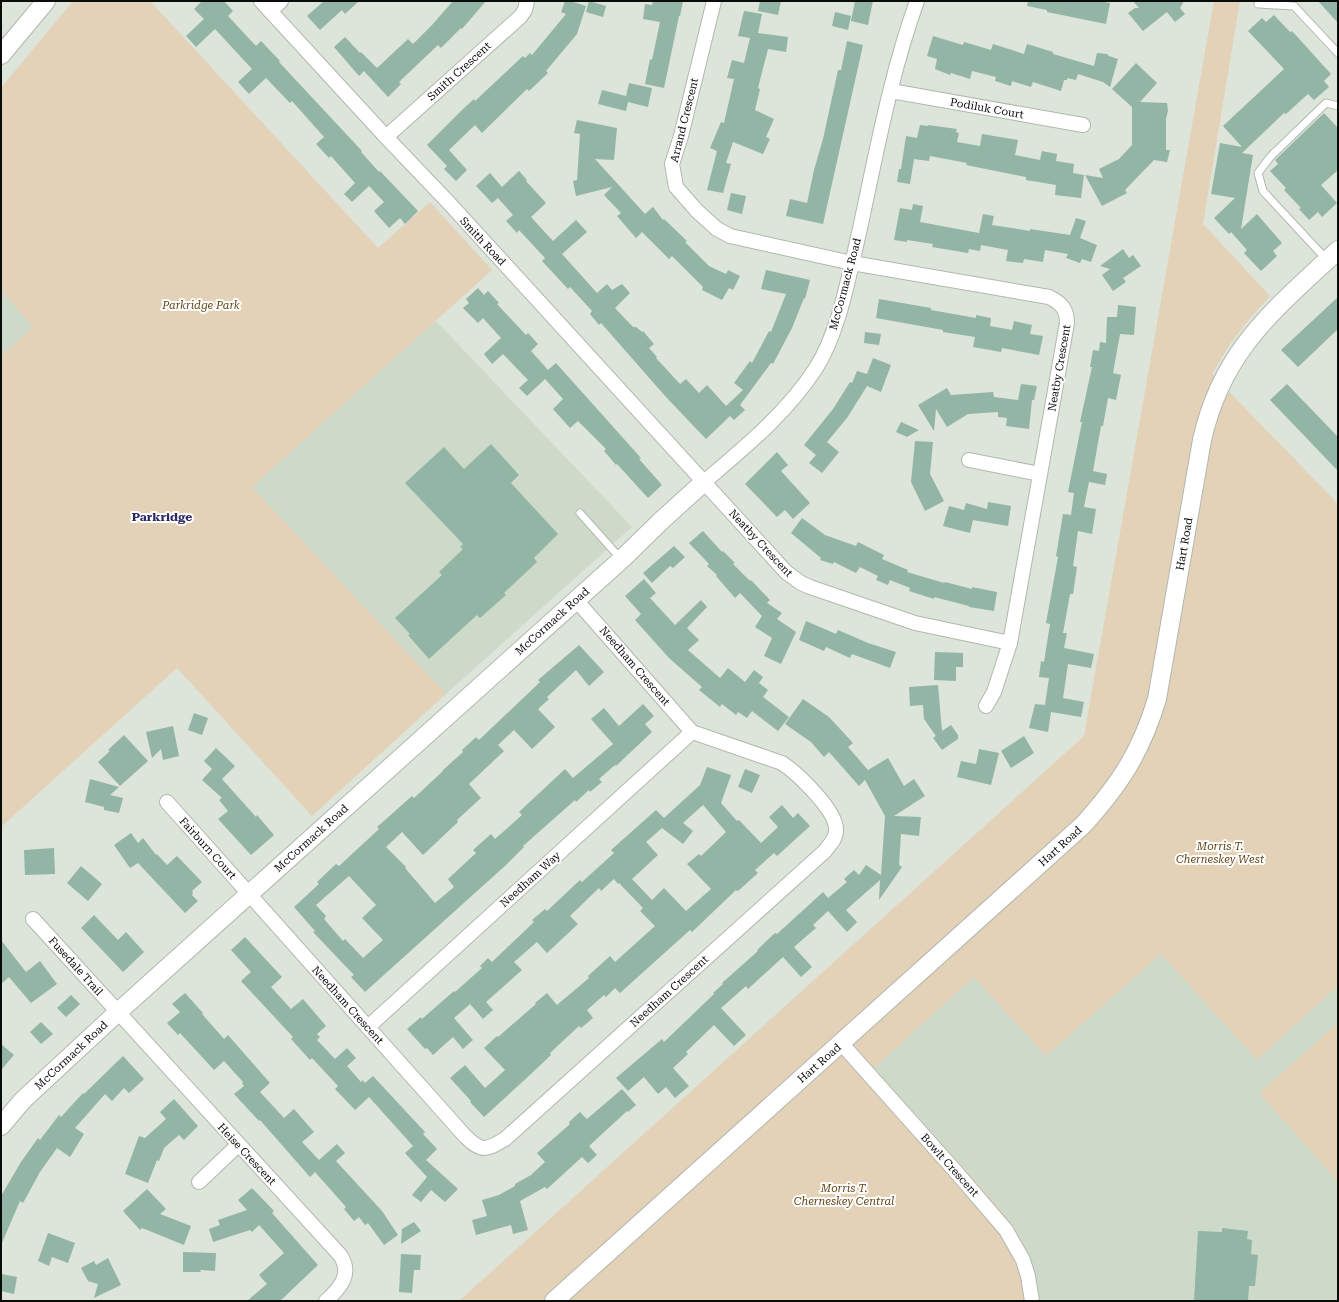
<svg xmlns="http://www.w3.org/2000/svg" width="1339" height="1302" viewBox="0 0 1339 1302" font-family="'Roboto Serif',serif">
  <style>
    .built { fill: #cedac9 }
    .green { fill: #e3d1b8 }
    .building { fill: #93b5a5; fill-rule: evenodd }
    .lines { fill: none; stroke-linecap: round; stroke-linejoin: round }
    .service-casing { stroke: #b1b8ae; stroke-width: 9 }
    .minor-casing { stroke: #b1b8ae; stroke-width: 16 }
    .tertiary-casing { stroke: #b1b8ae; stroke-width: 20 }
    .service { stroke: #fff; stroke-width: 7 }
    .minor { stroke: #fff; stroke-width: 14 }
    .tertiary { stroke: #fff; stroke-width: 18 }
    .labels { text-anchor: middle; stroke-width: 4; stroke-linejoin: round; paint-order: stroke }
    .street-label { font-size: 11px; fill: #0a0c09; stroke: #fff }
    .park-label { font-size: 11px; font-style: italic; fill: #624615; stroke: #fff }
    .neighbourhood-label { font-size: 12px; font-weight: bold; fill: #2d2a64; stroke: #fff }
  </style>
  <rect width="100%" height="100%" fill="#dde4d9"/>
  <g class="built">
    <path d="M1 291 33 327 1 356Z"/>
    <path d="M436 321 632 527 446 694 252 487Z"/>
    <path d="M1161 954 1257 1060 1338 986V1301H1040L1037 1280 1030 1258 1022 1240 1013 1225 976 1181 874 1068 974 977 1046 1056Z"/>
  </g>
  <g class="green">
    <path d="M73 1H150L378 248 430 202 492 270 252 487 446 694 312 816 177 668 1 827V356L33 327 1 291V88Z"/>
    <path d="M1214 1H1240L1203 224 1270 296 1251 317 1230 344 1212 374 1338 504V986L1257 1060 1161 954 1046 1056 974 977 874 1068 976 1181 1013 1225 1022 1240 1030 1258 1037 1280 1040 1301H459L1084 736Z"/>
    <path d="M1338 1023V1182L1259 1093Z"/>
  </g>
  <g class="building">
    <path d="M202 1H224L233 11 228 16 256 46 261 41 280 61 279 62 362 151 361 152 379 172 380 171 418 211 405 224 400 218 389 228 374 211 384 202 369 186 352 202 344 194 355 183 331 156 329 158 316 144 324 137 292 101 290 103 266 78 249 94 238 82 252 69 215 29 196 47 186 36 204 19 194 9Z"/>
    <path d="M324 1H359L345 14 342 10 320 30 307 16Z"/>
    <path d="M453 1H486L462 29 461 28 441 48 438 45 399 82 401 84 388 97 364 71 359 76 334 47 345 37 360 53 361 52 377 68 408 39 413 44 432 25Z"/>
    <path d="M565 1H570L586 6 577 34 546 71 548 73 529 91 527 89 482 133 475 125 449 150 467 170 456 181 444 169 447 166 427 145 462 110 474 99 475 101 523 56 525 58 530 53 532 55 566 14 561 12Z"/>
    <path d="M589 1 606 6 603 17 586 12Z"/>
    <path d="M653 1H683L680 16H679L664 88 645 84 650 59 652 60 660 22 643 19 645 4 652 5Z"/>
    <path d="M760 1H781L778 15 758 11Z"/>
    <path d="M855 1H873L868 25 851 21Z"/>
    <path d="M1028 1H1099L1110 3 1106 24 1047 12V10L1027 6Z"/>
    <path d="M1133 1H1184L1180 8 1185 14 1175 22 1167 12 1143 31 1128 13 1135 8H1139Z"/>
    <path d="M1318 1H1338V23Z"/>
    <path d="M744 11 762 14 758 33 788 37 786 52 768 49 758 88 760 89 755 110 774 119 766 137 770 139 763 154 733 142 726 163 731 164 723 193 707 190 717 151 710 148 721 122 724 123 734 79 727 78 732 60 744 63 750 38 738 36Z"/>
    <path d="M835 12 851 16 848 30 832 26Z"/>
    <path d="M1274 15 1290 32 1292 31 1331 74 1324 81 1329 87 1314 100 1308 94 1286 114 1284 113 1242 153 1253 155 1241 229 1257 214 1282 243 1273 251 1277 256 1261 271 1244 253 1247 250 1231 232 1229 234 1214 218 1235 198 1211 194 1220 143 1242 147 1223 126 1284 69 1248 31 1262 18 1266 22Z"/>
    <path d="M933 36 963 45 964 42 991 50 993 44 1024 54 1027 44 1053 52V54L1094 66 1097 53 1107 54 1109 56 1118 59 1110 87 1103 82 1078 74 1076 80 1067 78V80H1064L1061 91 1033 82 1031 87 1012 81 1011 86 995 81 996 77 972 71 970 79 951 73 950 75 935 69 937 59 927 56Z"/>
    <path d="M847 41 863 45 823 224 786 216 790 199 807 203 814 170 823 139 838 70H841Z"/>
    <path d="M1136 63 1157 83 1140 102 1167 103 1168 111 1166 119V150H1170L1167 162 1154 160 1125 190 1127 193 1102 206 1085 175 1103 178 1099 169 1119 159 1132 145V107L1112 89Z"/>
    <path d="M629 83 652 88 648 107 628 102 626 111 598 104 602 90 626 96Z"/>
    <path d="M1324 113 1338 128V170L1321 185 1337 203 1322 217 1318 212 1309 220 1299 209 1301 208 1284 190 1286 188 1270 171 1278 164 1275 160Z"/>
    <path d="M577 120 617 128 614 160 595 159 645 214 653 207 663 220 664 219 687 241 685 242 709 266 726 274 728 270 740 276 733 290 729 288 722 300 702 290 703 287 672 256 669 259 642 232 636 238 617 216 621 213 604 195 612 187 576 196 573 181 577 180 580 134 574 133Z"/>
    <path d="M920 125 928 126V125L957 129 956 132 959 133 957 142 980 146 982 134 1018 140 1015 155 1040 160 1042 151 1057 154 1056 161 1074 164 1073 173 1084 175 1081 198 1055 195 1056 185 1026 180V177L966 165 967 163 930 156 929 161 914 159 910 184 897 182 899 169H901L906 136 917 138Z"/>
    <path d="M519 171 527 180 526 181 546 203 531 217 553 241 576 220 587 232 562 254 597 293 607 284 612 290 622 284 630 293 615 308 633 327H636L642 332 643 331 654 344 649 348 657 357 656 358 680 384 686 379 699 393 707 385 726 406 743 390 734 383 750 361 752 363 769 331 771 332 786 294 761 289 766 270 810 280 805 299 804 298 792 328 773 364 771 363 740 405 745 410 734 420 730 416 706 439 666 397 601 323 599 325 590 314 592 311 570 287 568 289 542 261 545 258 519 230 517 233 506 221 513 215 498 198 492 203 476 186 490 173 502 187Z"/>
    <path d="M731 193 746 196 742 214 727 210Z"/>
    <path d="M913 204 923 206 920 222 979 233 983 214 994 216 992 225 1030 231V229L1070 235 1076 218 1086 221 1080 238 1097 245 1091 262 1082 259 1080 263 1066 258 1068 254 1045 250 1043 262 1024 259 1023 263 1006 261 1008 250 981 245 980 251 969 249 968 253 932 247 933 244 907 240V242L894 240 900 208 912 210Z"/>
    <path d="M1123 249 1129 258 1133 255 1141 266 1123 278 1126 282 1113 291 1102 275 1110 269 1100 266Z"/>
    <path d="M478 288 484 295 488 291 499 303 497 304 526 335 528 333 538 344 531 351 548 370 556 363 641 458 639 459 662 485 648 498 617 464 616 465 604 451 606 449 578 421 570 428 553 409 563 399 545 379 527 396 519 388 528 380 503 354 492 364 484 354 501 338 483 318 478 323 463 308 469 303 466 299Z"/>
    <path d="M1338 297V329L1298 367 1281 350Z"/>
    <path d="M879 299 931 308V310L976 318V315L991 318 990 326 1012 330 1014 321 1032 325 1030 334 1043 336 1039 355 1002 348 1001 352 973 347 975 337 943 332V330L876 318Z"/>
    <path d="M1118 305 1136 307 1134 335 1120 334 1113 373 1121 375 1116 400 1108 398 1103 426H1101L1093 471 1107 474 1105 485 1089 482 1084 507 1096 509 1092 534 1078 531 1073 566 1077 567 1073 594H1070L1063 633H1067L1064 648 1094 654 1091 668 1068 664 1063 698 1084 702 1081 717 1051 712 1048 732 1029 728 1035 704 1045 705 1049 678 1039 677 1041 661 1044 662 1050 624 1046 623 1058 557 1056 556 1063 514 1071 515 1074 493 1068 492 1082 422H1080L1092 367H1090L1093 350 1099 351 1100 342 1106 343 1107 317H1117Z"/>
    <path d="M865 332 881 334 879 345 864 343Z"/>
    <path d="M873 358 891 365 881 392 867 386 847 418 827 442 839 452 822 473 809 463 816 455 804 445 833 409 850 382 852 383 857 371 867 374Z"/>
    <path d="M1021 384 1037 386 1034 400H1032L1029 429 1006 426 1007 418 998 417V412L968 414 947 427 936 409 934 431 918 405 947 388 951 395 993 392 994 397 1018 400Z"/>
    <path d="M1287 384 1338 437V471L1270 400Z"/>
    <path d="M901 422 919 430 907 437 896 432Z"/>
    <path d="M915 441 933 442 930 474 944 501 925 511 911 482Z"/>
    <path d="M491 444 519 475 511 483 558 534 534 558 537 562 504 593 506 595 480 618 477 615 429 659 408 635 410 634 395 618 442 575 439 572 463 549 460 547 463 544 405 483 444 447 464 469Z"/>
    <path d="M777 452 788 465 781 471 810 503 793 519 785 510 777 517 745 484Z"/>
    <path d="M988 502 1011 506 1008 526 973 520 970 533 943 526 949 506 964 510 966 503 987 509Z"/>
    <path d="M802 518 825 535 856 546 858 542 884 555 882 559 908 570 907 572 944 583 945 582 972 589V587L997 592 994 611 969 607V606L934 597V599L909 591 910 588 890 580 888 585 876 580 878 576 860 567 856 573 834 562 833 564 820 560 821 558 791 533Z"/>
    <path d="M703 531 722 552 723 551 735 563 733 564 750 581 751 580 770 600 767 603 782 613 777 619 796 632 781 664 764 656 772 638 755 627 762 616 740 593 735 598 716 576 717 575 707 566 709 564 689 543Z"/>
    <path d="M674 546 685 557 673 568 670 566 652 583 643 573Z"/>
    <path d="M644 579 656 593 650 598 675 625 701 600 707 607 687 628 699 640 688 650 720 678 728 668 745 682 754 670 763 677 759 683 768 690 763 697 789 717 778 731 752 711 747 718 738 712 736 715 722 704 720 707 699 690 702 687 669 658 635 620 641 614 625 596Z"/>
    <path d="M806 621 836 634 838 630 868 643 896 652 890 668 852 654 850 658 826 647 824 651 799 640Z"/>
    <path d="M579 645 604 672 589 686 576 670 547 697 549 699 538 709 555 727 532 749 514 730 498 745 504 751 469 784 481 798 457 820 458 822 423 855 402 832 386 847 406 867 405 868 435 903 454 887 448 879 476 853 473 850 491 834 495 839 522 815 519 812 565 769 573 778 613 744 591 719 604 708 619 726 643 704 654 716 645 724 652 732 616 766 615 765 599 779 602 782 590 792 589 790 576 802 575 800 523 846 524 847 506 865 365 992 351 977 354 975 313 932 315 931 294 907 319 884 317 882 336 864 339 866 379 829 377 827 385 820 412 796 414 798 443 771V770L463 752 462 750 476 737 479 740 540 682 538 680ZM349 876 376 905 362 918 383 940 363 958 345 939 343 941 324 919 326 916 316 905Z"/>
    <path d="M935 652 963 653V667H956V681L934 680Z"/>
    <path d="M938 685 942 731 951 725 958 735V739L942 750 933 738 936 736 924 719 923 705 910 706 909 687Z"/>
    <path d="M803 699 829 717 853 743 848 747 868 770 888 758 904 786 914 779 925 796 894 816 921 817 919 836 901 834 899 865 902 867 879 900 880 880 846 910 857 922 847 932 828 911 813 925 816 928 794 947 812 967 801 977 783 957 748 989 746 986 721 1008 746 1035 734 1046 714 1025 686 1052 688 1054 673 1068 689 1086 675 1098 666 1087 658 1094 644 1077 628 1091 616 1078 662 1039 664 1042 714 994 713 993 723 984 722 983 758 951 757 950 775 933 777 934 823 892 828 898 847 882 844 879 854 870 859 875 866 865 881 875 885 816 865 780 859 786 829 752 824 757 811 742 785 724Z"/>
    <path d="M194 713 208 718 202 735 188 730Z"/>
    <path d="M173 726 179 756 163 760 161 749 152 758 146 732Z"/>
    <path d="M124 735 148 761 120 786 98 762 110 751 108 750Z"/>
    <path d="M1024 736 1034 753 1011 768 1001 751Z"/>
    <path d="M216 748 235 766 222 779 256 817 257 815 274 835 251 855 218 819 228 811 219 800 222 798 202 780 212 769 204 761Z"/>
    <path d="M979 749 999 753 991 785 957 777 961 761 976 764Z"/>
    <path d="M707 767 731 775 721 803 737 821 739 820 761 843 778 827 769 817 782 805 793 818 798 813 810 826 777 856 774 853 755 870 758 873 738 891 736 890 692 932 690 930 620 993 615 988 606 997 604 995 587 1010 593 1018 581 1028 579 1026 550 1053 551 1055 532 1073 484 1117 470 1102 471 1101 450 1078 465 1065 485 1088 505 1070 484 1048 497 1036 498 1037 536 1004 535 1003 547 993 557 1005 589 978 588 976 610 956 615 962 655 926 640 911 643 908 619 883 618 884 614 879 601 891 599 888 570 916 578 924 547 953 537 942 514 962 522 970 486 1002 493 1010 483 1019 470 1004 454 1018 473 1040 463 1049 453 1037 433 1055 427 1048 425 1049 407 1029 421 1017 422 1019 454 991 455 992 482 968 480 966 488 958 492 962 534 922 532 920 545 909 547 911 580 880 582 882 614 853 611 850 656 810 664 818 700 785ZM703 805 726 832 701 856 699 854 687 864 711 889 686 911 664 888 652 900 632 879 658 855 646 842 662 828 683 844 693 831 683 823Z"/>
    <path d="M745 769 760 775 752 793 738 787Z"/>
    <path d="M90 779 119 787 110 795 123 798 119 813 104 810V807L85 802Z"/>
    <path d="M131 833 138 843 143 838 156 855 157 854 167 865 177 856 202 882 192 891 193 893 192 895 198 901 185 913 138 863 130 868 114 845Z"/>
    <path d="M54 848 55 874 25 875 24 850Z"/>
    <path d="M81 866 102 884 88 901 67 883Z"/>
    <path d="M94 915 118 940 126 932 144 952 123 972 81 928Z"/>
    <path d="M245 937 282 977 271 987 291 1009 303 999 326 1026 317 1034 320 1037 317 1040 335 1059 347 1048 356 1058 347 1066 361 1082 363 1080 365 1083 373 1076 425 1132 423 1134 437 1149 426 1160 458 1189 445 1202 431 1190 421 1202 412 1195 427 1177 405 1153 413 1146 369 1097 355 1110 335 1089 338 1086 312 1058 310 1060 291 1039 293 1037 241 981 251 972 231 950Z"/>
    <path d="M1 940 26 972 40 961 57 984 31 1003 9 977 1 984Z"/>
    <path d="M185 993 203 1013 202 1014 224 1039 228 1035 270 1083 260 1092 284 1118 294 1109 314 1132 302 1142 319 1160 337 1144 345 1153 336 1161 382 1211 398 1235 384 1245 368 1223 365 1225 359 1217 354 1221 344 1209 346 1207 315 1172 310 1177 260 1120 259 1121 234 1094 244 1086 242 1083 243 1082 224 1061 214 1070 180 1033 178 1035 167 1023 180 1012 172 1004Z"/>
    <path d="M71 995 80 1004 66 1017 57 1008Z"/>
    <path d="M41 1022 53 1034 41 1044 30 1032Z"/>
    <path d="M1 1044 14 1055 1 1070Z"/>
    <path d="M123 1056 144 1079 129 1093 124 1088 112 1101 105 1094 75 1128 84 1134 70 1157 57 1148 40 1172 23 1203 20 1201 1 1245V1196L21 1162 38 1138 40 1140 59 1115 61 1117 83 1093 84 1094Z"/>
    <path d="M622 1089 636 1105 628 1112 627 1111 589 1146 597 1155 588 1163 582 1157 547 1189 545 1187 520 1201 528 1230 513 1234 511 1225 476 1235 472 1220 487 1216 482 1200 499 1195 515 1186V1184L531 1175 545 1162 537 1153 570 1124 569 1122 580 1112 587 1119Z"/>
    <path d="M174 1099 198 1126 184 1140 179 1135 164 1148 159 1161 157 1160 148 1183 125 1174 139 1136 145 1138 166 1119 160 1112Z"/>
    <path d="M252 1188 274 1211 272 1213 318 1265 280 1301H247L267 1284 259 1275 284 1253 259 1225 252 1232 250 1230 213 1242 209 1229 220 1225 218 1220 247 1210 238 1200Z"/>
    <path d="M147 1189 166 1209 160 1214 191 1226 184 1245 142 1228 140 1230 123 1211Z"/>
    <path d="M414 1222 421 1231 401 1244 402 1229Z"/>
    <path d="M1222 1228 1248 1231 1247 1239 1252 1240 1251 1254 1258 1255 1255 1286H1249L1248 1301H1194L1198 1231 1222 1232Z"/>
    <path d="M48 1233 75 1243 68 1263 52 1257 49 1266 38 1261Z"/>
    <path d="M183 1252 216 1253 215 1271 200 1270 201 1272H183Z"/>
    <path d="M401 1254 421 1255 420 1270H414L412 1293 399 1292Z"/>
    <path d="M108 1258 121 1285 94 1298 98 1284 88 1281 81 1268 94 1261 96 1265Z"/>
    <path d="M1 1274 17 1277 14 1294 1 1291Z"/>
  </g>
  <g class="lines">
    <defs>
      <g id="service">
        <path d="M1258 4 1294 6 1338 53"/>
        <path d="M1327 260 1263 191 1258 173 1271 156 1326 103 1338 106"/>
        <path d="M580 513 621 559"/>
      </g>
      <g id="minor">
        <path d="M261 1 386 137 449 203 786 572 801 583 810 587 915 623 1010 643 1067 323C1067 309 1061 303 1049 297L852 263 730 236 717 229 697 211 676 187 672 164 681 136 714 1"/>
        <path d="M270 11 281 1"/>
        <path d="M891 91 1083 125"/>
        <path d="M386 137 520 17 525 10 527 1"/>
        <path d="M969 460 1040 474"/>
        <path d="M704 482C745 447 787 413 816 368 839 332 849 275 859 233 876 155 890 76 917 1"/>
        <path d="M986 706 994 692 1010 643"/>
        <path d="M167 802 465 1136C482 1153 486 1150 505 1139L825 851C830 844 837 838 836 829 836 810 797 773 782 763L692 732 576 600"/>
        <path d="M33 919 340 1255C353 1274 340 1288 326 1301"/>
        <path d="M368 1027 692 732"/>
        <path d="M841 1043 957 1173 1006 1230 1023 1260 1028 1276 1032 1301"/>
        <path d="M199 1182 238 1145"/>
      </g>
      <g id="tertiary">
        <path d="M1 55 46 1"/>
        <path d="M1 1126 23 1100 118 1012 622 559 662 520 704 482"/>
        <path d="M554 1301 1083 825C1120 784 1141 752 1157 699L1202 440C1222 350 1274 310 1338 250"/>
      </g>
    </defs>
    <use href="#service" class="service-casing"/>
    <use href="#minor" class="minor-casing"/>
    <use href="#tertiary" class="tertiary-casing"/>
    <use href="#service" class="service"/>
    <use href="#minor" class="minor"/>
    <use href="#tertiary" class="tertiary"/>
  </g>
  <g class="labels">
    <g class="street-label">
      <text transform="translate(459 71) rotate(-42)" y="4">Smith Crescent</text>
      <text transform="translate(987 108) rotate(10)" y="4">Podiluk Court</text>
      <text transform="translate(684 120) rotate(-76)" y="4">Arrand Crescent</text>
      <text transform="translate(483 241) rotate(47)" y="4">Smith Road</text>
      <text transform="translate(845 284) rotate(-75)" y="4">McCormack Road</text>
      <text transform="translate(1059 368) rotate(-80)" y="4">Neatby Crescent</text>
      <text transform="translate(761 543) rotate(47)" y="4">Neatby Crescent</text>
      <text transform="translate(1184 544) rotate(-80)" y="4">Hart Road</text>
      <text transform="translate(552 621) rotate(-42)" y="4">McCormack Road</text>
      <text transform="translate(635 666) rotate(49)" y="4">Needham Crescent</text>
      <text transform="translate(311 838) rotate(-42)" y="4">McCormack Road</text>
      <text transform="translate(1060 846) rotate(-42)" y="4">Hart Road</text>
      <text transform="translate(208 848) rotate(48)" y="4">Fairburn Court</text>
      <text transform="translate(530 879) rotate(-42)" y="4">Needham Way</text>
      <text transform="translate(76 966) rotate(48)" y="4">Fusedale Trail</text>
      <text transform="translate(669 991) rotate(-42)" y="4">Needham Crescent</text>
      <text transform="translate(348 1005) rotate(48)" y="4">Needham Crescent</text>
      <text transform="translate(71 1055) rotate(-43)" y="4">McCormack Road</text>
      <text transform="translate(819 1063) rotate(-41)" y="4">Hart Road</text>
      <text transform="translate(247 1154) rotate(47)" y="4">Heise Crescent</text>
      <text transform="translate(950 1165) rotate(48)" y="4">Bowlt Crescent</text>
    </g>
    <g class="park-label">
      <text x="201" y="309">Parkridge Park</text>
      <text x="1220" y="850">Morris T.<tspan x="1220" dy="13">Cherneskey West</tspan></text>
      <text x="844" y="1192">Morris T.<tspan x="844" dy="13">Cherneskey Central</tspan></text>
    </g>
    <g class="neighbourhood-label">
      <text x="162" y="521">Parkridge</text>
    </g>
  </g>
  <rect width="1339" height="1302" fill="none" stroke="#0a0c09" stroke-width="4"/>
</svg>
